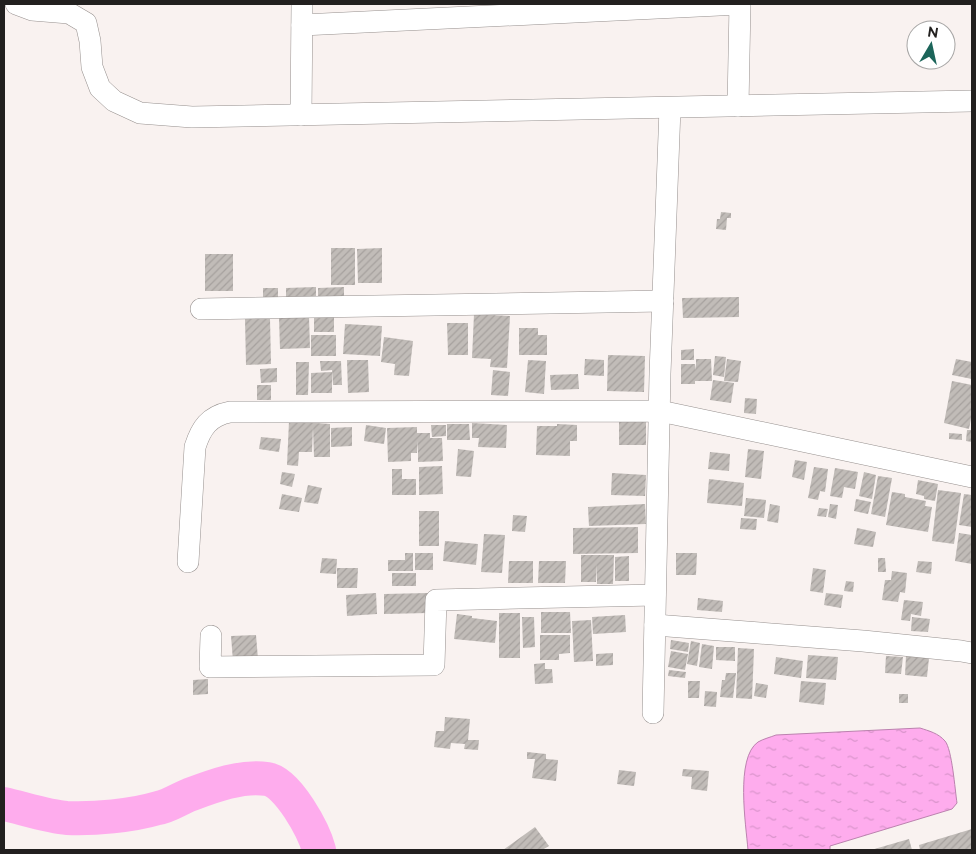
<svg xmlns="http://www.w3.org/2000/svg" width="976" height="854" viewBox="0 0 976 854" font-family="Raleway,sans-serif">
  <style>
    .water { fill: url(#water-ripples); stroke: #bc82af }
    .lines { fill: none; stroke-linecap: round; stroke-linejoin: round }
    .river { stroke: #feaced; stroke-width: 34 }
    .building { fill: url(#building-hatch) }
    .minor-casing { stroke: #96908e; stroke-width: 22 }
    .minor { stroke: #fff; stroke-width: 21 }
  </style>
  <defs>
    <pattern id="water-ripples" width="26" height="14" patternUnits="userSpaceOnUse" patternTransform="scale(1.25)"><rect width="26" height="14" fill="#feaced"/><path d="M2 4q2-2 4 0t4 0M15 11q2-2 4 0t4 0" fill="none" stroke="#d994cb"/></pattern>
    <pattern id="building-hatch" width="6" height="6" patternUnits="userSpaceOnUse" patternTransform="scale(1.25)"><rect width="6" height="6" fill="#c1bcb8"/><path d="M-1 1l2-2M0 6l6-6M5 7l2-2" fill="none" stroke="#a6a19e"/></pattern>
  </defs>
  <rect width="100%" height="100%" fill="#f9f2f0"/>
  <path class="water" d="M920 728C929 731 938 733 945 741 952 749 955 790 957 803L952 809 830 846V850H748C746 825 735 758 758 742 763 739 771 737 776 735Z"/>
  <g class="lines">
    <path class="river" d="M4 804C22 808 50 817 67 818 95 819 131 816 158 808 169 806 179 799 189 795 213 786 242 775 267 779 288 782 314 831 319 850"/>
  </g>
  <g class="building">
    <path d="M721 212 731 213V218H727L726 230 716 229 717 219H720Z"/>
    <rect x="331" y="248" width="24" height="37"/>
    <path d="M382 248V283H358L357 249Z"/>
    <rect x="205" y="254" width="28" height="37"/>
    <path d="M316 287V304L286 305V288Z"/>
    <path d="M344 287V298L318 299V288Z"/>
    <rect x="263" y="288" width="15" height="16"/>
    <path d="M739 297V317L683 318 682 298Z"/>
    <rect x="314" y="313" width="20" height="19"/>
    <path d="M474 314 510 316 507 368 490 367 491 359 472 358Z"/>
    <path d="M309 317 310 348 280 349 279 318Z"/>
    <path d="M245 319H270L271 364 246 365Z"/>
    <path d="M447 323H468V355H448Z"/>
    <path d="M345 324 382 326 380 356 343 354Z"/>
    <path d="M519 328H538V335H547V355H519Z"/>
    <rect x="311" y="335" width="25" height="21"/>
    <path d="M384 337 413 341 409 376 394 375 395 364 381 362Z"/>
    <path d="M694 349V360H681V350Z"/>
    <path d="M608 355 645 356 644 392 607 391Z"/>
    <path d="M715 356 726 357 724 377 713 375Z"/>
    <path d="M585 359 604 360V376L584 375Z"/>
    <path d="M696 359H711L712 381H695V384H681V364H695L696 370Z"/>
    <path d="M727 359 741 361 738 382 724 381Z"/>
    <path d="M956 359 972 362V379L952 375Z"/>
    <path d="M347 360H368L369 392 348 393Z"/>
    <path d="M528 360 546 361 544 394 525 392Z"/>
    <path d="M320 361H341L342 385H333L332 370 321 371Z"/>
    <path d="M296 362H309L308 395H296Z"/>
    <path d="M277 368V382L261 383 260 369Z"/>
    <path d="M493 370 510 372 508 396 491 395Z"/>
    <path d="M332 372V393H311V373Z"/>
    <path d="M578 374 579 389 551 390 550 375Z"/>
    <path d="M713 380 734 383 731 403 710 400Z"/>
    <path d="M952 381 972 385V414L969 429 944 423Z"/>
    <rect x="257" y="385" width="14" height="15"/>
    <path d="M745 398 757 399 756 414 744 413Z"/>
    <path d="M289 421 330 424V457H314L313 427 312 452H299L298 466 287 465Z"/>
    <rect x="619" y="421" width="27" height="24"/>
    <path d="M472 423 507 425 506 448 478 447 479 438H472Z"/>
    <path d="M447 424H469L470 440H447Z"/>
    <path d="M557 424 577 425V441H570V456L536 455 537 426H557Z"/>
    <path d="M366 425 386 428 384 444 364 441Z"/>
    <path d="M431 425H446V436L432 437Z"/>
    <path d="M352 427V446L331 447V428Z"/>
    <path d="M417 427V433H430V438H442L443 461 418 462V441L417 453H411V461L388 462 387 428Z"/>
    <path d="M967 430H972V442L966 441Z"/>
    <path d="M949 433 962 434V440L949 439Z"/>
    <path d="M261 437 281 439 279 452 259 449Z"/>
    <path d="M458 449 474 451 471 477 456 476Z"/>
    <path d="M748 449 764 451 761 479 745 477Z"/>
    <path d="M710 452 730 454 729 471 708 469Z"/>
    <path d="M795 460 807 462 804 480 792 477Z"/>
    <path d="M442 466 443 494 419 495V467Z"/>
    <path d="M814 467 828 469 825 492 820 491 818 500 808 498Z"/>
    <path d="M835 468 858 472 855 489 844 487 842 498 830 496Z"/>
    <path d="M392 469H402V479H416V495H392Z"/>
    <path d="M282 472 295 474 292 487 280 484Z"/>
    <path d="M864 472 876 475 872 499 859 496Z"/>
    <path d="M612 473 646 475 645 496 611 495Z"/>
    <path d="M878 476 892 478 885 517 871 514Z"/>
    <path d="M709 479 744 483 742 506 707 503Z"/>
    <path d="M918 480 938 484 935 501 924 499V496L916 494Z"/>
    <path d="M308 485 322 488 318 504 304 502Z"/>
    <path d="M938 490 961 493 954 544 932 541Z"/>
    <path d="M892 492 905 494V497L926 501 925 506 932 507 928 532 886 525Z"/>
    <path d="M282 494 302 498 299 512 279 509Z"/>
    <path d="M964 494 972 495V527L959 525Z"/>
    <path d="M746 498 766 500 764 518 744 516Z"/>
    <path d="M856 499 871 502 868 514 854 511Z"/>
    <path d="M645 504 646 524 589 526 588 507Z"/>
    <path d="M770 504 780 506 778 523 767 521Z"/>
    <path d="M830 504 838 505 836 519 828 517Z"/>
    <path d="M819 508 828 509 826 517 817 516Z"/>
    <rect x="419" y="511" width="20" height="35"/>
    <path d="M513 515 527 516 525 532 512 531Z"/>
    <path d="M741 518 757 519 756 530 740 529Z"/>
    <path d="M638 527V553L573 554V528Z"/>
    <path d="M857 528 876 532 873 547 854 544Z"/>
    <path d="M959 533 972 535V564L955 561Z"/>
    <path d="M484 534 505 535 502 573 481 572Z"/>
    <path d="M445 541 478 544 476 565 443 561Z"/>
    <path d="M405 553H413V571H388V560H405Z"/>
    <rect x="415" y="553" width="18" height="17"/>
    <path d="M676 553H697L696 575H676Z"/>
    <path d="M581 555H614L613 584H597V564L596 582H581Z"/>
    <path d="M629 556V581H615V557Z"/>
    <path d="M322 558 337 559 336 574 320 573Z"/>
    <path d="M878 558H885L886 572H878Z"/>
    <path d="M509 561H533V583H508Z"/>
    <path d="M539 561H566L565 583H538Z"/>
    <path d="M918 561 932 562 931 574 916 572Z"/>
    <path d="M337 568H358L357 588H337Z"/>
    <path d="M813 568 826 570 823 593 810 591Z"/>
    <path d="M892 571 907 573 905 593 900 592 898 602 882 600 885 580H891Z"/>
    <rect x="392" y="573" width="24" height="13"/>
    <path d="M846 581 854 582 853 592 844 591Z"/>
    <path d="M376 593 377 614 347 616 346 595Z"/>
    <path d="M428 593V613L384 614V594Z"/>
    <path d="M826 593 843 595 841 608 824 605Z"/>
    <path d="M698 598 723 601 722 612 697 610Z"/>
    <path d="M904 600 923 602 921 616 911 614 910 621 901 620Z"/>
    <path d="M541 612H570L571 633H541Z"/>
    <rect x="499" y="613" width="21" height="45"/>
    <path d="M457 614 472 616V618L497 621 495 643 454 639Z"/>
    <path d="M625 615 626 632 593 634 592 617Z"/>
    <path d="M522 617H534L535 647 523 648Z"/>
    <path d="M912 617 930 619 928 632 911 631Z"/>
    <path d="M591 620 593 661 574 662 572 621Z"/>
    <path d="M256 635 258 659 233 661 231 636Z"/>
    <path d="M540 635H570V653L559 654V660H540Z"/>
    <path d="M671 640 689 643 688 652 670 649Z"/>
    <path d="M691 641 700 643 697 666 687 664Z"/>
    <path d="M702 644 714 646 712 669 699 667Z"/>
    <path d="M716 647H735V661L716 660Z"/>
    <path d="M738 648 754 649 752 699 736 698Z"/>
    <path d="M671 651 688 654 685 670 668 667Z"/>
    <path d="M613 653V665L596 666V654Z"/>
    <path d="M808 655 838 657 836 680 806 678Z"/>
    <path d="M886 656 903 657 901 674 885 673Z"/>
    <path d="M906 656 929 658 927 677 905 675Z"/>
    <path d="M776 657 803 661 801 678 774 674Z"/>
    <path d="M545 663V669H552L553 683 535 684 534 664Z"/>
    <path d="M669 670 686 672 685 678 668 676Z"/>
    <path d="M726 673H736L733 698 720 697 722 680H725Z"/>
    <path d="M208 679V694L193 695V680Z"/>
    <path d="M688 681H700L699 698H688Z"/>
    <path d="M801 681 826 683 824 705 799 702Z"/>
    <path d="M756 683 768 685 766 698 754 696Z"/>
    <path d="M705 691 717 692 716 707 704 706Z"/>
    <rect x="899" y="694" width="9" height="9"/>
    <path d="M445 717 470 719 468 740H479L478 750 464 749 465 744 451 743 450 749 434 747 436 731H444Z"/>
    <path d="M527 752 546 754V759L558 760 556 781 532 778 535 759H527Z"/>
    <path d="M683 769 709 771 707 791 691 789 692 777 682 776Z"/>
    <path d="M619 770 636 772 634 786 617 784Z"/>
    <path d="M535 827 549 846 542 850H503Z"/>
    <path d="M972 829V850H920L919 845Z"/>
    <path d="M909 839 912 850H871Z"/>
  </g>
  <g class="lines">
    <defs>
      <g id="minor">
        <path d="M16 4 32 10 69 13 86 23 90 41 92 67 100 88 114 101 140 113 192 117 972 101"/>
        <path d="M302 25 740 4 738 106"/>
        <path d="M301 115 302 4"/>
        <path d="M201 309 663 301"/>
        <path d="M188 562 195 447C201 428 209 416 230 412L660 411 972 477"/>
        <path d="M655 625 863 641 961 651 972 653"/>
        <path d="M211 636 210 667 434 665 436 600 655 595"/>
        <path d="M653 713 660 374 670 108"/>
      </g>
    </defs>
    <use href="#minor" class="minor-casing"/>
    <use href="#minor" class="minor"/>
  </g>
  <rect width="976" height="854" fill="none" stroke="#22201f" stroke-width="10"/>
  <g transform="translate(931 45) rotate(9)"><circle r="24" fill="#ffffff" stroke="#a7a6a5"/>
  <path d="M0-4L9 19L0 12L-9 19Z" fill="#1c655a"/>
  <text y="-8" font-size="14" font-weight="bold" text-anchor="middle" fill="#22201f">N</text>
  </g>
</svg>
